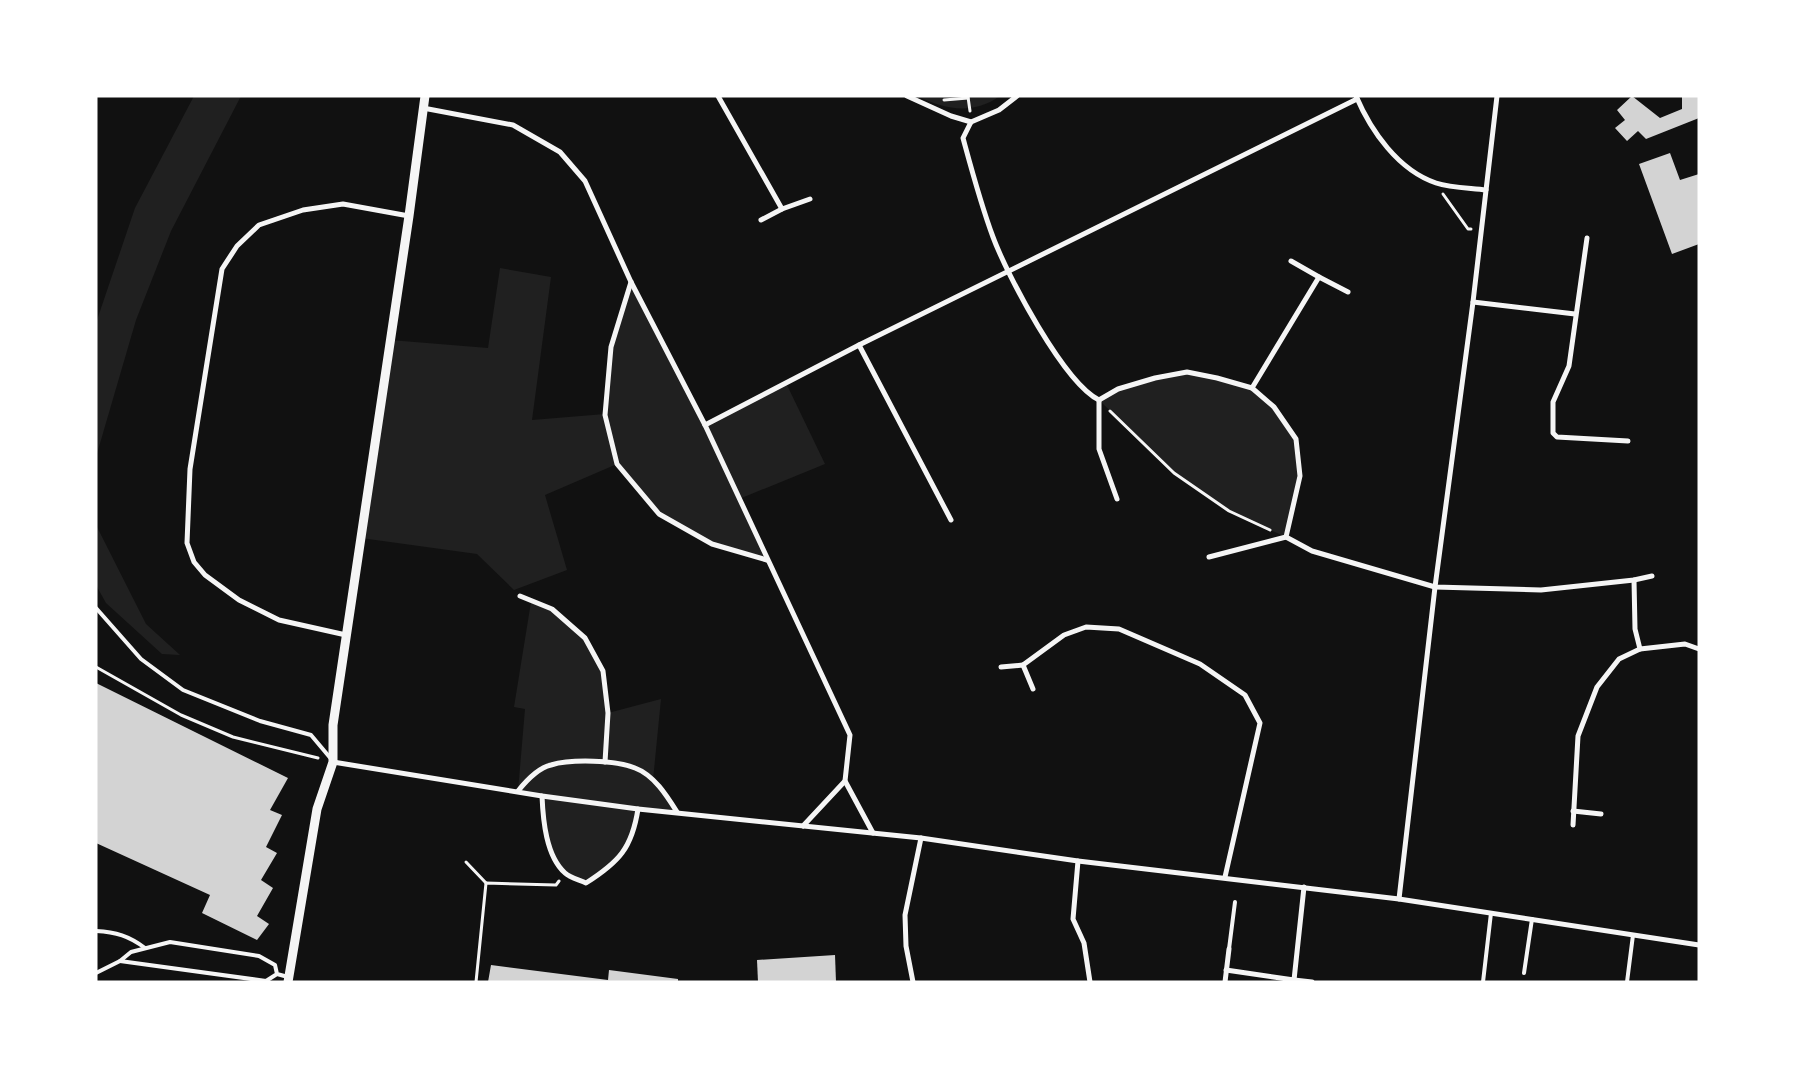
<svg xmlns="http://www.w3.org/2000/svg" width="1795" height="1078" viewBox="0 0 1795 1078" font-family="'Fira Sans',sans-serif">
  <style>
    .green { fill: #202020 }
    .building { fill: #d3d3d3 }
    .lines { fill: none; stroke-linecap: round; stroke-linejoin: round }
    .path { stroke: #f5f5f5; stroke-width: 3 }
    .service { stroke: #f5f5f5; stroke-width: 4 }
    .minor { stroke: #f5f5f5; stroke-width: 5 }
    .tertiary { stroke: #f5f5f5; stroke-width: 9 }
  </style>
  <rect width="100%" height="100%" fill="#111"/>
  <g class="green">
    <path d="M194 96H241L171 231 136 320 96 457V323L135 208Z"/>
    <path d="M917 96H1000C973 115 946 110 917 96Z"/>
    <path d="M500 268 551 277 532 420 605 414 611 347 631 282 705 424 786 383 825 464 739 499 767 560 712 544 659 514 617 464 545 495 567 570 514 590 477 554 361 538 390 340 488 348Z"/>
    <path d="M1187 372 1252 388 1274 407 1296 439 1300 476 1286 537 1229 511 1174 473 1099 400 1118 389Z"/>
    <path d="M96 525 146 624 180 655 162 654 106 603 96 585Z"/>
    <path d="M531 602C564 613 590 637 603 670 607 682 606 699 608 713L661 699 653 780 677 812 638 809C631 853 619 857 586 883L565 873 550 849 542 796 518 791 525 709 514 707Z"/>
  </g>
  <g class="building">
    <path d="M1632 96 1660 118 1682 109V96H1699V118L1646 139 1638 131 1627 141 1615 128 1625 120 1617 110Z"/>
    <path d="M1670 153 1680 180 1699 174V244L1672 254 1639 164Z"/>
    <path d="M96 683 288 778 270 810 282 815 266 847 277 853 261 880 273 888 257 916 269 924 257 940 202 913 210 895 96 843Z"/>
    <path d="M835 955 836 982H758L757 960Z"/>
    <path d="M491 965 608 980 609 970 678 979V982H488Z"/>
  </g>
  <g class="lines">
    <g class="path">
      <path d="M968 97 970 111"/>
      <path d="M944 100 968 98"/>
      <path d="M1443 194 1468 229H1471"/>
      <path d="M1110 411 1174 473 1229 511 1270 530"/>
      <path d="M96 667 181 715 233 737 318 758"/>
      <path d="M466 862 486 883"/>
      <path d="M476 982 486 883 556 885 559 881"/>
    </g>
    <g class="service">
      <path d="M96 608 141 659 183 690 260 721 311 735 332 760"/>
      <path d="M96 931C116 932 129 936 145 948"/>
      <path d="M1229 949 1235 902"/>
      <path d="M96 973 120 961"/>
      <path d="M1524 973 1532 919"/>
      <path d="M277 974 275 965 259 956 170 942 131 952 120 961 266 981 277 974 288 977"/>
      <path d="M1483 982 1491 913"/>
      <path d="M1627 982 1633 935"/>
    </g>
    <g class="minor">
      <path d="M718 96 782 209 810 199"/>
      <path d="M907 96 951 116 971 122"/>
      <path d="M1017 96 999 110 971 122 963 138C972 171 981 205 993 237 1007 275 1064 383 1099 400L1118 389 1155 378 1187 372 1217 378 1252 388 1274 407 1296 439 1300 476 1286 537 1312 551 1435 587 1541 590 1634 580 1652 576"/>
      <path d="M1356 96C1371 131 1398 170 1436 183 1451 188 1471 188 1486 190"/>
      <path d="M423 108 513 125 560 152 585 181 631 282 705 425 850 735 845 781 873 833"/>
      <path d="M761 220 782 209"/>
      <path d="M1587 238 1569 366 1553 402V433L1557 437 1628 441"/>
      <path d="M1291 261 1319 277"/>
      <path d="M631 282 611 347 605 415 617 464 659 514 712 544 767 560"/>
      <path d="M1473 302 1575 314"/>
      <path d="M859 345 951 520"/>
      <path d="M1252 388 1319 277 1348 292"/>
      <path d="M1099 400V449L1117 499"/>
      <path d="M705 425 859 345 1357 99"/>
      <path d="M1209 557 1286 537"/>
      <path d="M1634 580 1635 629 1640 649"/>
      <path d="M520 596 552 609 585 638 603 671 608 713 605 762"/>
      <path d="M346 635 279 620 239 600 205 575 194 562 187 543 190 469 222 269 237 246 259 225 303 210 343 204 409 216"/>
      <path d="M1001 667 1023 665"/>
      <path d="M1033 689 1023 665 1064 635 1086 627 1119 629 1200 664 1245 695 1260 723 1225 877"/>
      <path d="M333 762 542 796 638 809 921 838 1078 861 1399 899 1699 945"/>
      <path d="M518 791C526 781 538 768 551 765 571 759 616 760 635 768 654 775 667 796 677 812"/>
      <path d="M542 796C543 820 546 856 565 873 570 878 580 880 586 883 619 862 632 848 638 809"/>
      <path d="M1573 811 1601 814"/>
      <path d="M1573 825 1578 736 1597 687 1619 659 1640 649 1685 644 1699 649"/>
      <path d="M803 826 845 781"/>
      <path d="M1078 861 1073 919 1084 943 1090 982"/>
      <path d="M1399 899 1435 587 1473 302 1497 96"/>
      <path d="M1226 970 1294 980 1304 887"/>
      <path d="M1294 980 1312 982"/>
      <path d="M913 982 906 946 905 915 921 838"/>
      <path d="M1225 982 1229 949"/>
    </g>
    <path class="tertiary" d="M288 982 317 809 333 762V725L409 216 425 96"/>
  </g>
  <rect width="1795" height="1078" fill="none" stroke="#ffffff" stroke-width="195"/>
</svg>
